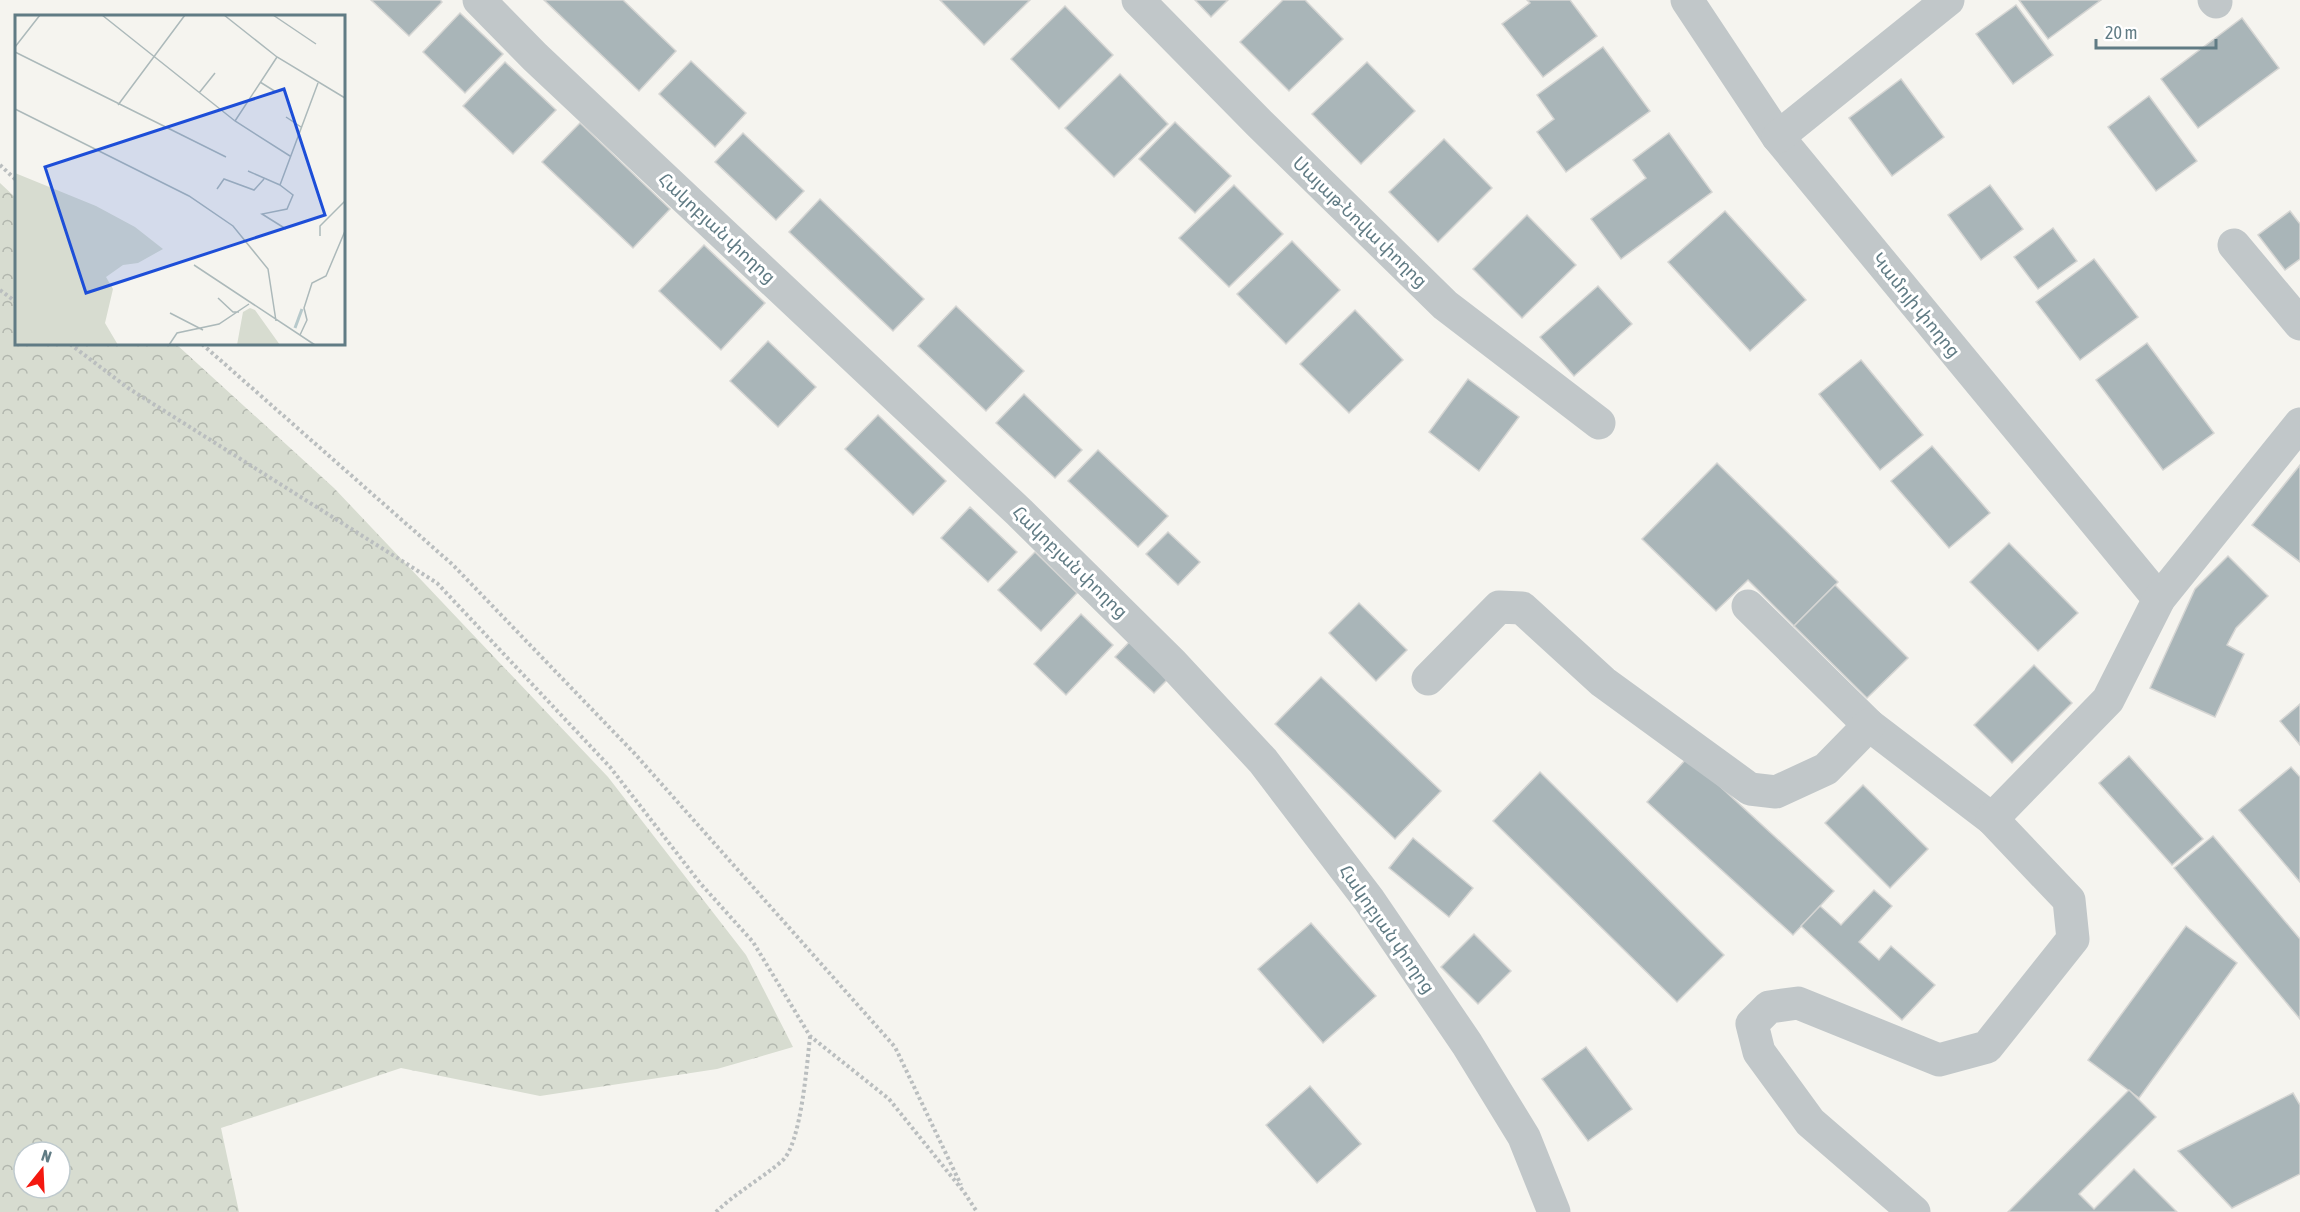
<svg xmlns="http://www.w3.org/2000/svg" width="2300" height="1212" viewBox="0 0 2300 1212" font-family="'Asap Condensed','Noto Sans Armenian',sans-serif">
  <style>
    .forest { fill: url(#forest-crowns); fill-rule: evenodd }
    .building { fill: #a9b5b8; stroke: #d5d5d3; stroke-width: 1.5 }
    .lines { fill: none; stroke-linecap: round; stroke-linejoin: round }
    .path { stroke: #babebf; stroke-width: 4; stroke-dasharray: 3 3; stroke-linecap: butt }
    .minor { stroke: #c1c7c9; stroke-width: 33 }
    .labels { text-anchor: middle; stroke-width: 6; stroke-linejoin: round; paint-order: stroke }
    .street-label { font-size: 18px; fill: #607b84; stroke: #fff }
    .inset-river { fill: none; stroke: #b7c9cb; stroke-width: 3 }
    .inset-road { fill: none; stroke: #acb9ba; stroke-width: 1.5 }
    .view { fill: #1d4ed8; fill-opacity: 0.15; stroke: #1d4ed8; stroke-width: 3 }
    .inset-edge { fill: none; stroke: #607b84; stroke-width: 3 }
  </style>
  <defs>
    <pattern id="forest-crowns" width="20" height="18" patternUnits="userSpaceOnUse" patternTransform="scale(1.5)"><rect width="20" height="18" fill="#d7dcd0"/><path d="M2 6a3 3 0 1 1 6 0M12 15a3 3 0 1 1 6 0" fill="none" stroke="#b2b7ae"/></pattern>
  </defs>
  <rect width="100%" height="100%" fill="#f5f4ef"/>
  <path class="forest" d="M0 183 16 198V344H176L334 488 608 777 746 955 793 1047 717 1069 540 1096 401 1068 221 1128 239 1212H0ZM24 1152H60V1188H24Z"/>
  <g class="building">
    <path d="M371 0H440L442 2 409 36Z"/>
    <path d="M544 0H623L676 51 639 91Z"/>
    <path d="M940 0H1030L984 45Z"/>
    <path d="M1195 0H1228L1211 17Z"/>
    <path d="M1283 0H1305L1343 39 1289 91 1240 42Z"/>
    <path d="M1527 0H1570L1597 36 1543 77 1502 24 1530 3Z"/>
    <path d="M2019 0H2101L2048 39Z"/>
    <path d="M2016 5 2053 55 2013 84 1976 34Z"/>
    <path d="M1065 6 1113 55 1059 109 1011 59Z"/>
    <path d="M460 13 503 54 465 93 423 52Z"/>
    <path d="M2242 18 2279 68 2198 128 2161 79Z"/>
    <path d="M1603 47 1650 111 1566 172 1537 132 1554 119 1537 95Z"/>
    <path d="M691 61 746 113 715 147 659 94Z"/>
    <path d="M505 62 556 110 513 154 463 106Z"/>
    <path d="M1367 62 1415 111 1361 164 1312 114Z"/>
    <path d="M1120 74 1168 124 1114 177 1065 128Z"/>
    <path d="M1901 79 1944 137 1892 176 1849 118Z"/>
    <path d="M2149 96 2197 161 2156 191 2108 127Z"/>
    <path d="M1175 122 1231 176 1195 213 1139 159Z"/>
    <path d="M580 123 670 209 633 248 542 162Z"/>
    <path d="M743 133 804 191 776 220 715 162Z"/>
    <path d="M1669 133 1712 192 1621 259 1591 219 1646 178 1633 160Z"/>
    <path d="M1444 139 1492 188 1438 242 1389 192Z"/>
    <path d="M1234 185 1283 234 1229 287 1179 238Z"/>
    <path d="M1990 185 2023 229 1981 260 1948 215Z"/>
    <path d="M820 199 924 299 893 331 789 232Z"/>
    <path d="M1725 211 1806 300 1750 351 1668 262Z"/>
    <path d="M2290 211 2300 224V259L2285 270 2258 235Z"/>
    <path d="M1527 215 1576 265 1522 318 1473 269Z"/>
    <path d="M2053 228 2077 261 2038 289 2014 257Z"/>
    <path d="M1292 241 1340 290 1286 344 1237 294Z"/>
    <path d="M704 245 765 303 721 350 659 291Z"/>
    <path d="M2094 259 2138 317 2080 360 2036 302Z"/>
    <path d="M1598 286 1632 324 1574 376 1540 337Z"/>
    <path d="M956 306 1024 371 986 411 918 346Z"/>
    <path d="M1355 310 1403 360 1349 413 1300 364Z"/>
    <path d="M768 341 816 387 778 427 730 381Z"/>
    <path d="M2147 343 2214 433 2163 470 2096 380Z"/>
    <path d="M1861 360 1923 435 1880 470 1819 394Z"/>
    <path d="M1468 379 1519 417 1479 471 1429 432Z"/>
    <path d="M1024 394 1082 450 1055 478 996 423Z"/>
    <path d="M878 415 946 481 913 515 845 449Z"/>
    <path d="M1932 446 1990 513 1949 548 1891 481Z"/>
    <path d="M1098 450 1168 516 1138 547 1068 481Z"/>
    <path d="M1717 463 1838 582 1794 626 1748 580 1716 611 1642 539Z"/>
    <path d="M2300 465V562L2252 525Z"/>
    <path d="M970 507 1017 552 988 582 941 538Z"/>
    <path d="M1168 532 1200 562 1178 585 1146 554Z"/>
    <path d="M2009 543 2078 613 2038 651 1970 582Z"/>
    <path d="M1035 552 1077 593 1041 631 998 590Z"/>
    <path d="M2228 556 2268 596 2236 628 2227 645 2244 654 2215 717 2150 688 2195 589Z"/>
    <path d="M1835 585 1908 658 1867 698 1794 626Z"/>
    <path d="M1359 603 1407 650 1376 681 1329 633Z"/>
    <path d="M1081 614 1113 645 1066 695 1034 664Z"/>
    <path d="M1135 636 1174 673 1154 693 1115 657Z"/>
    <path d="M2034 665 2072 703 2012 763 1974 725Z"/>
    <path d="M1321 677 1441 791 1395 839 1275 724Z"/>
    <path d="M2300 704V745L2280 721Z"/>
    <path d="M2129 756 2203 839 2172 865 2099 783Z"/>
    <path d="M1688 757 1834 891 1793 935 1647 802Z"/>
    <path d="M2291 767 2300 777V882L2239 810Z"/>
    <path d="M1540 772 1724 955 1677 1002 1493 821Z"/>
    <path d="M1863 785 1928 849 1890 888 1825 823Z"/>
    <path d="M2213 836 2300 939V1019L2174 868Z"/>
    <path d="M1413 838 1473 888 1449 917 1389 868Z"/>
    <path d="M1874 890 1892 906 1859 942 1879 960 1891 946 1935 985 1902 1020 1801 926 1820 906 1841 925Z"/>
    <path d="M1311 923 1376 996 1323 1043 1258 969Z"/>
    <path d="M2186 926 2237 963 2139 1098 2088 1060Z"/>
    <path d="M1474 934 1511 971 1478 1004 1441 967Z"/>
    <path d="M1586 1047 1632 1109 1588 1141 1542 1079Z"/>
    <path d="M1310 1086 1361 1144 1317 1183 1266 1125Z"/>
    <path d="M2129 1090 2156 1117 2079 1194 2094 1209 2134 1169 2177 1212H2008Z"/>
    <path d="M2293 1093 2300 1105V1174L2232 1208 2178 1151Z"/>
  </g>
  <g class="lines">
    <g class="path">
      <path d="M0 165 16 180"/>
      <path d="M0 290 16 302"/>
      <path d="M70 344 128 388 437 583 610 767 700 883 753 942 810 1036 889 1099 964 1192 977 1212"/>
      <path d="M202 344 453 565 635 754 895 1047 961 1185"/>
      <path d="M716 1212C738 1191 760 1180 782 1161 801 1145 807 1063 810 1037"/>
    </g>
    <g class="minor">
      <path d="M479 0 535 57 1019 512 1172 663 1263 761 1369 900 1467 1044 1524 1137 1554 1212"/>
      <path d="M1138 0 1259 123 1445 305 1599 423"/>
      <path d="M1687 0 1778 137 2159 599"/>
      <path d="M2214 0 2216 2"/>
      <path d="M1778 137 1948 0"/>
      <path d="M2234 245 2300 324"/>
      <path d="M1748 606 1869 725 1992 819"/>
      <path d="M1428 679 1499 607 1522 608 1603 682 1750 789 1776 792 1826 769 1869 725"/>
      <path d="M1914 1212 1810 1122 1759 1052 1752 1024 1769 1007 1798 1003 1939 1060 1987 1047 2073 939 2069 900 1992 819 2108 700 2159 599 2300 424"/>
    </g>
  </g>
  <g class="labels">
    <g class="street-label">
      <text transform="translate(1360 222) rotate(44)" y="6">Սայաթ-Նովա փողոց</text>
      <text transform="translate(717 228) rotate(43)" y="6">Հակոբյան փողոց</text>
      <text transform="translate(1916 305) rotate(51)" y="6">Կամոյի փողոց</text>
      <text transform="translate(1070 562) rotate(44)" y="6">Հակոբյան փողոց</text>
      <text transform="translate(1387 929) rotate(55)" y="6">Հակոբյան փողոց</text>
    </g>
  </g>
  <g transform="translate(15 15)">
    <rect width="330" height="330" fill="#f5f4ef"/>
    <path d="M0 158 81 191 120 212 148 234 123 248 108 250 91 262 98 274 90 308 103 330H0ZM235 293 240 295 265 330H222L228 297Z" fill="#d7dcd0"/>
    <path class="inset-river" d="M280 313 287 294"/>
    <path class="inset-road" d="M87 0 220 106 275 141M209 0 262 42 330 83M258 0 301 29M0 32 25 0M0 37 211 142M245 67 261 77M184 78 200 58M103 90 170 0M0 94 174 181 218 211 253 254 261 306M271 102 286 112M220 106 262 42M233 156 265 170M202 174 209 164 239 175 249 164M271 214 247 199 272 194 278 180 265 170 303 68M305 221V211L330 186M179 250 300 330M203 283 218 297H224M155 298 188 315M285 320 292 305 289 293 297 268 311 261 330 216M154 330 162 318 204 309 234 289"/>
    <path class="view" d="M269 74 310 200 71 278 30 152Z"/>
    <rect width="330" height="330" class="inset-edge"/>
  </g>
  <g transform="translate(42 1170) rotate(18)"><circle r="28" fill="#ffffff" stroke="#bfcace" stroke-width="1.5"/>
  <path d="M0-4.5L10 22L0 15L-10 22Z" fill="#f4180f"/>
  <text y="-9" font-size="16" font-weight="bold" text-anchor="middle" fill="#607b84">N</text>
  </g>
  <path d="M2096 39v9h120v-9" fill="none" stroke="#607b84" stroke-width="3"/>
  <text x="2105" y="39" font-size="18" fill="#607b84" stroke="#ffffff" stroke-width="4.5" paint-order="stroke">20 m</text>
</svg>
